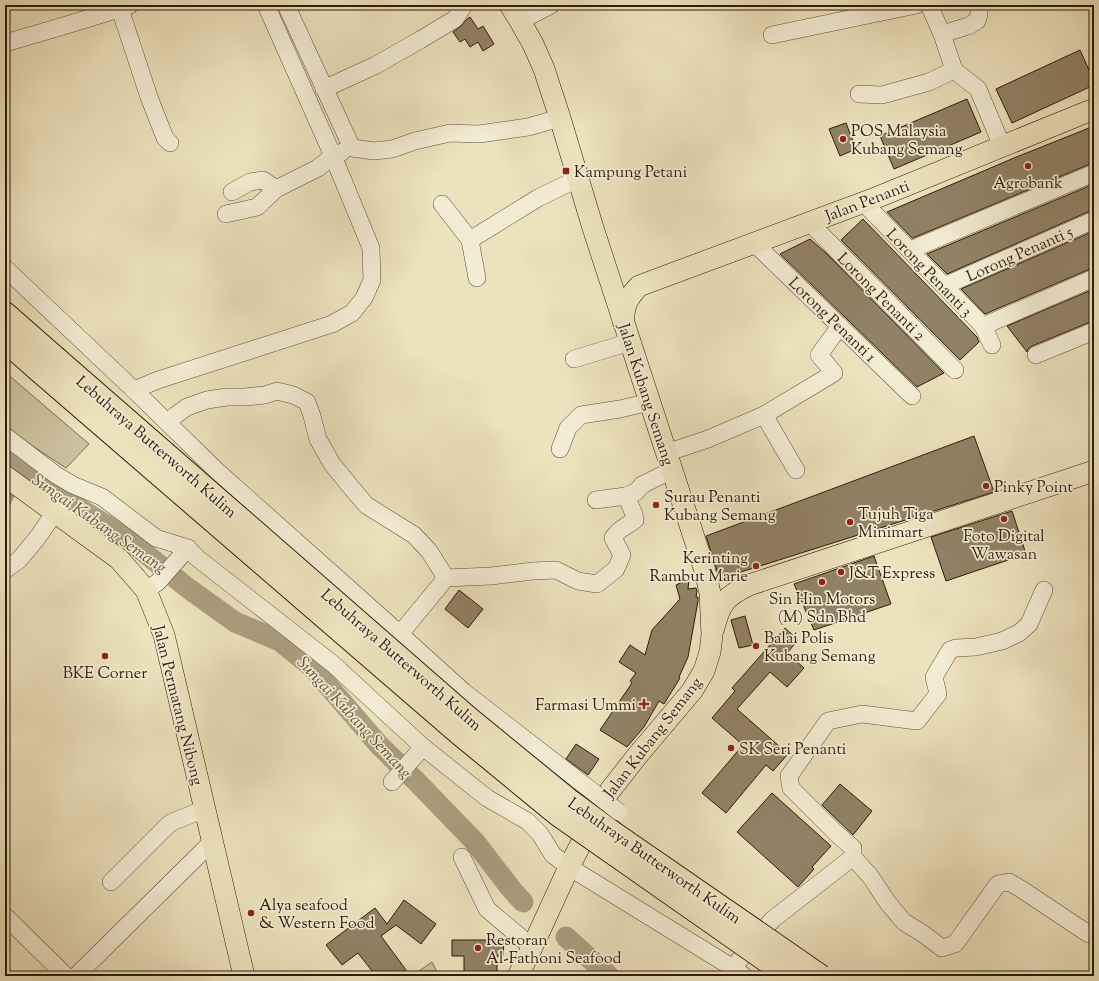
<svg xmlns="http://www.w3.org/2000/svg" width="1099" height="981" viewBox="0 0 1099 981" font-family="'Sorts Mill Goudy',serif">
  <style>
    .green { fill: #ccc09e; stroke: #7d6e53 }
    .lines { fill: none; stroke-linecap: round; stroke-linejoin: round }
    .canal { stroke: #ab9e7f; stroke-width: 12 }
    .river { stroke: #ab9e7f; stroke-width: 21 }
    .building { fill: #918266; stroke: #2e1b08 }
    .minor-casing { stroke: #5e4d35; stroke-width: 18 }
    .major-casing { stroke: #2e1b08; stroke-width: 22 }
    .highway-casing { stroke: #2e1b08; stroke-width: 24 }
    .minor { stroke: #f3ecd4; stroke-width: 17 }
    .major { stroke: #ece2bd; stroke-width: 21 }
    .highway { stroke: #ece2bd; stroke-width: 22 }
    .minor-bridge-casing { stroke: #5e4d35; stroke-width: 18; stroke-linecap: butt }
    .highway-bridge-casing { stroke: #2e1b08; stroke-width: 24; stroke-linecap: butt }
    .minor-bridge { stroke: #f3ecd4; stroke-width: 17 }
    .highway-bridge { stroke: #ece2bd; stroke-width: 22 }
    .poi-dot { fill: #8f2418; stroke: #f3ecd4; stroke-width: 1.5 }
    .labels { text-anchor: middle; stroke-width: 3.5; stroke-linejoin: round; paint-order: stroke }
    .poi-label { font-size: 16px; fill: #2e1b08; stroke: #f3ecd4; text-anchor: start }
    .street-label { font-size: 16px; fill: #2e1b08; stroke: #f3ecd4 }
    .water-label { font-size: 17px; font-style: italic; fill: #604f38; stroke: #f3ecd4 }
  </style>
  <rect width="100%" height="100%" fill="#ece2bd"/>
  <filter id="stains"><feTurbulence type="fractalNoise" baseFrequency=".005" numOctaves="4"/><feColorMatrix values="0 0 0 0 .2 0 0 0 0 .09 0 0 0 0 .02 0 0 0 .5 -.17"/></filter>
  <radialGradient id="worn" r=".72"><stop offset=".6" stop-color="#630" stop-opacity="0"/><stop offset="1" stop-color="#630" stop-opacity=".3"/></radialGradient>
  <g class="green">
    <path d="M5 372 89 444 66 468 5 428Z"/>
    <path d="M432 962 439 976H412Z"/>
  </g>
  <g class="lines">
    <path class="canal" d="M5 502 23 466"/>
    <g class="river">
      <path d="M5 454 69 502 128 539 185 586 235 622 280 641 312 667 379 745 417 782 475 842 512 890 523 902"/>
      <path d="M566 937 609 976"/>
    </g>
  </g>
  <g class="building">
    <path d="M470 17 478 29 483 26 494 44 483 51 478 42 470 47 465 39 460 42 453 32 460 27 467 19Z"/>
    <path d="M1080 50 1094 81V85L1012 123 996 89Z"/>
    <path d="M967 99 981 132 894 169 880 136Z"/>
    <path d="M846 123 856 149 840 156 829 129Z"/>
    <path d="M1094 126V163L1090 164 913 238H912L887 212 1014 158Z"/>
    <path d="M1094 184V210L1090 211 947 274 927 254Z"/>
    <path d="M863 219 977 337 979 342 960 360 841 240Z"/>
    <path d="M1094 231V268L1090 269 985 314 961 289Z"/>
    <path d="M810 239 827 254 944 373 917 387 780 254Z"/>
    <path d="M1094 289V321L1090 322 1032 346 1028 349 1027 352 1007 326Z"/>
    <path d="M974 436 994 492 719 579 716 567 706 536Z"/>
    <path d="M1012 511 1026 554 946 581 931 537Z"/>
    <path d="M874 556 891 604 814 630 794 584Z"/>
    <path d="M689 579 688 589 696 588 697 591 696 597H698V601L688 657 679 677 680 678 664 704 659 701 644 727 627 747 600 730 632 683 630 681 636 673 619 662 630 645 645 655 652 630 680 599 676 585Z"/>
    <path d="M459 590 483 609 468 628 445 609Z"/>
    <path d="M745 616 753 645 739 648 731 620Z"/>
    <path d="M785 628 798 640 787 653 804 668 787 687 770 672 737 709 788 754 773 771 766 765 726 813 702 793 743 745 712 718 735 691 732 688Z"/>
    <path d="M576 744 599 759 588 775 566 759Z"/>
    <path d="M840 784 872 811 853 835 822 805Z"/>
    <path d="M772 793 831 846 812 867 814 869 798 887 737 832Z"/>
    <path d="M404 900 436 924 421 944 396 925 381 936 406 970 398 976H376L358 953 342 965 326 945 375 908 387 924Z"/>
    <path d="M452 940H504L503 956H497V974H464V956H452Z"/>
  </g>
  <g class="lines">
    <defs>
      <g id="minor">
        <path d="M286 5 352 148 374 151 392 149 415 141 450 133 479 134 528 127 560 118"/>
        <path d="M929 5 942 34 954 70 978 89 1002 146"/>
        <path d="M120 9 149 97 165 138 170 143"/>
        <path d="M520 21 551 5"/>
        <path d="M942 34 968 26 977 21 979 14"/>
        <path d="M772 35 916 5"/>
        <path d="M5 43C47 31 89 19 130 5"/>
        <path d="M324 89 376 65 420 40 455 19 464 5"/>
        <path d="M859 94 882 95 929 82 954 70"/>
        <path d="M232 192 250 182 263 180 276 189 318 168 333 156 342 152"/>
        <path d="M863 202 983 326 992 345"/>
        <path d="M442 204 470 240"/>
        <path d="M226 214 257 207 276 189"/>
        <path d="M809 222 955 370"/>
        <path d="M754 243 912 396"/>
        <path d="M910 250 1094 173"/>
        <path d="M5 268 134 390 217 471 400 634 464 692 592 791"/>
        <path d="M477 278 470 240 538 198 577 179"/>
        <path d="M944 286 1094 220"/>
        <path d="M983 326 1094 278"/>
        <path d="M1036 355 1094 331"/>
        <path d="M574 359 630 342"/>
        <path d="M134 390 158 380 332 324 352 313 364 298 372 280 371 248 333 156 266 5"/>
        <path d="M764 415 796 470"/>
        <path d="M167 422 176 415 187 407 207 400 227 397H245L265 395 277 391 293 395 307 402 312 416 318 439 332 464 350 486 366 505 414 535 429 551 446 578"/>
        <path d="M5 436 56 475 73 485 102 497 156 538 188 548 196 557 333 664 423 747 487 798 527 821 540 834 553 855 569 867 733 968 744 976"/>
        <path d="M560 449 568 428 581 415 620 409 650 402"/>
        <path d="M666 453 708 439 764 415 834 373 819 355 840 326"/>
        <path d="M596 500 626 496"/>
        <path d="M5 570 19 560 38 537 55 512"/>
        <path d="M146 590 158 582 188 548"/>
        <path d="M1044 590 1029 624 1019 633 1002 641 976 647 956 648 950 650 934 677 938 694 917 721 862 714 828 721 789 776 791 788 838 835 853 848V857L870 876 888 903 904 922 922 933 942 948 955 944 998 884 1009 882 1021 889 1087 933 1094 936"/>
        <path d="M400 634 446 578 491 576 533 571 556 570 578 581 597 584 616 569 622 555 613 538C619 528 626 527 635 520L634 514 626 496 636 492 642 485 672 470"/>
        <path d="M392 782 423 747"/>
        <path d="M462 857 487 909 532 947"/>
        <path d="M111 882 167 826 172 822 205 809"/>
        <path d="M5 916 66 976"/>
        <path d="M733 968 772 920 853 857"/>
        <path d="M76 976 212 842"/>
      </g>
      <g id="major">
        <path d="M510 5 520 21 533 44 544 69 560 118 593 228 705 571 710 593 712 635 710 652 704 671 692 691 637 756 605 797 569 867 536 939 518 976"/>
        <path d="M623 321C625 303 627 299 639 286L878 197 1089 111H1094"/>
        <path d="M5 476 119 559 146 590 164 635 244 976"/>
        <path d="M714 628C720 603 726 596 749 585L1094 471"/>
      </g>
      <g id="highway">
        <path d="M5 313 54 356"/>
        <path d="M5 341 40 372"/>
      </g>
    </defs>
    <use href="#minor" class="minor-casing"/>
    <use href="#major" class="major-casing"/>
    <use href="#highway" class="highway-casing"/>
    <use href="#minor" class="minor"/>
    <use href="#major" class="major"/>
    <use href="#highway" class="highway"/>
    <defs>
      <path id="minor-bridge" d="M592 791 619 812"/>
      <g id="highway-bridge">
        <path d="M54 356 469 718 568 799 614 833 821 976"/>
        <path d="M40 372 457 732 558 815 788 976"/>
      </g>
    </defs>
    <use href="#minor-bridge" class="minor-bridge-casing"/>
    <use href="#highway-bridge" class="highway-bridge-casing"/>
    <use href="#minor-bridge" class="minor-bridge"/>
    <use href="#highway-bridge" class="highway-bridge"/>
  </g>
  <g class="poi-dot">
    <circle cx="843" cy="139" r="4"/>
    <circle cx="1028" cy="166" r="4"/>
    <rect x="562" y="167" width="8" height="8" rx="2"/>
    <circle cx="986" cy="486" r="4"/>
    <circle cx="656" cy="505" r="4"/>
    <circle cx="1004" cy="519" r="4"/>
    <circle cx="850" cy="522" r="4"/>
    <circle cx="756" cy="566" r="4"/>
    <circle cx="841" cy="572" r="4"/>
    <circle cx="822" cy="582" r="4"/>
    <circle cx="756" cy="646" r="4"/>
    <circle cx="105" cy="656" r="4"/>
    <path d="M642 698h4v4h4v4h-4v4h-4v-4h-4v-4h4z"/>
    <circle cx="731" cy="748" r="4"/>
    <circle cx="251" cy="913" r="4"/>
    <circle cx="478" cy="948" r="4"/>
  </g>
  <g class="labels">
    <g class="poi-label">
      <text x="851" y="136">POS Malaysia<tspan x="851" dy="18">Kubang Semang</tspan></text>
      <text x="574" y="177">Kampung Petani</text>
      <text x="1028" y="188" text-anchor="middle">Agrobank</text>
      <text x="994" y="492">Pinky Point</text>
      <text x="664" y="502">Surau Penanti<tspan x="664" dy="18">Kubang Semang</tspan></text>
      <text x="858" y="519">Tujuh Tiga<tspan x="858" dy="18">Minimart</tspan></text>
      <text x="1004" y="541" text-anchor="middle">Foto Digital<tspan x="1004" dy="18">Wawasan</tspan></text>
      <text x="748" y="563" text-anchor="end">Kerinting<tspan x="748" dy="18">Rambut Marie</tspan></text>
      <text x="849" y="578">J&amp;T Express</text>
      <text x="822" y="604" text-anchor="middle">Sin Hin Motors<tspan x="822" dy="18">(M) Sdn Bhd</tspan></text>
      <text x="764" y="643">Balai Polis<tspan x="764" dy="18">Kubang Semang</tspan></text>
      <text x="105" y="678" text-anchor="middle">BKE Corner</text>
      <text x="636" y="710" text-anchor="end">Farmasi Ummi</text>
      <text x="739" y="754">SK Seri Penanti</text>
      <text x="259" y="910">Alya seafood<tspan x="259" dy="18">&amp; Western Food</tspan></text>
      <text x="486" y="945">Restoran<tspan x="486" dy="18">Al-Fathoni Seafood</tspan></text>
    </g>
    <g class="street-label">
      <text transform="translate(867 200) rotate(-21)" y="6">Jalan Penanti</text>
      <text transform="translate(1019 253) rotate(-24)" y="6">Lorong Penanti 5</text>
      <text transform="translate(930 272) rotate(46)" y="6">Lorong Penanti 3</text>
      <text transform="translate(882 296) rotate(45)" y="6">Lorong Penanti 2</text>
      <text transform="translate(833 319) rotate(44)" y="6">Lorong Penanti 1</text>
      <text transform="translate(647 394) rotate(72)" y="6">Jalan Kubang Semang</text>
      <text transform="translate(157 446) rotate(41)" y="6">Lebuhraya Butterworth Kulim</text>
      <text transform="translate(402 659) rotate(41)" y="6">Lebuhraya Butterworth Kulim</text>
      <text transform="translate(179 705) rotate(76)" y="6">Jalan Permatang Nibong</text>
      <text transform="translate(652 737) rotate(-52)" y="6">Jalan Kubang Semang</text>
      <text transform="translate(655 860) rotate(35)" y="6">Lebuhraya Butterworth Kulim</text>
    </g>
    <g class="water-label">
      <text transform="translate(100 523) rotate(35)" y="6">Sungai Kubang Semang</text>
      <text transform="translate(355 717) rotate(47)" y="6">Sungai Kubang Semang</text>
    </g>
  </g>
  <rect width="1099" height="981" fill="none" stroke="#ece2bd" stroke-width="20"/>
  <rect x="6" y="6" width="1087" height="969" fill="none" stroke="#2e1b08" stroke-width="2"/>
  <rect x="10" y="10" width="1079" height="961" fill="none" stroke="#2e1b08"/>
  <rect width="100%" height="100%" filter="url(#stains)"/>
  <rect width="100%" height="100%" fill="url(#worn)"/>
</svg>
